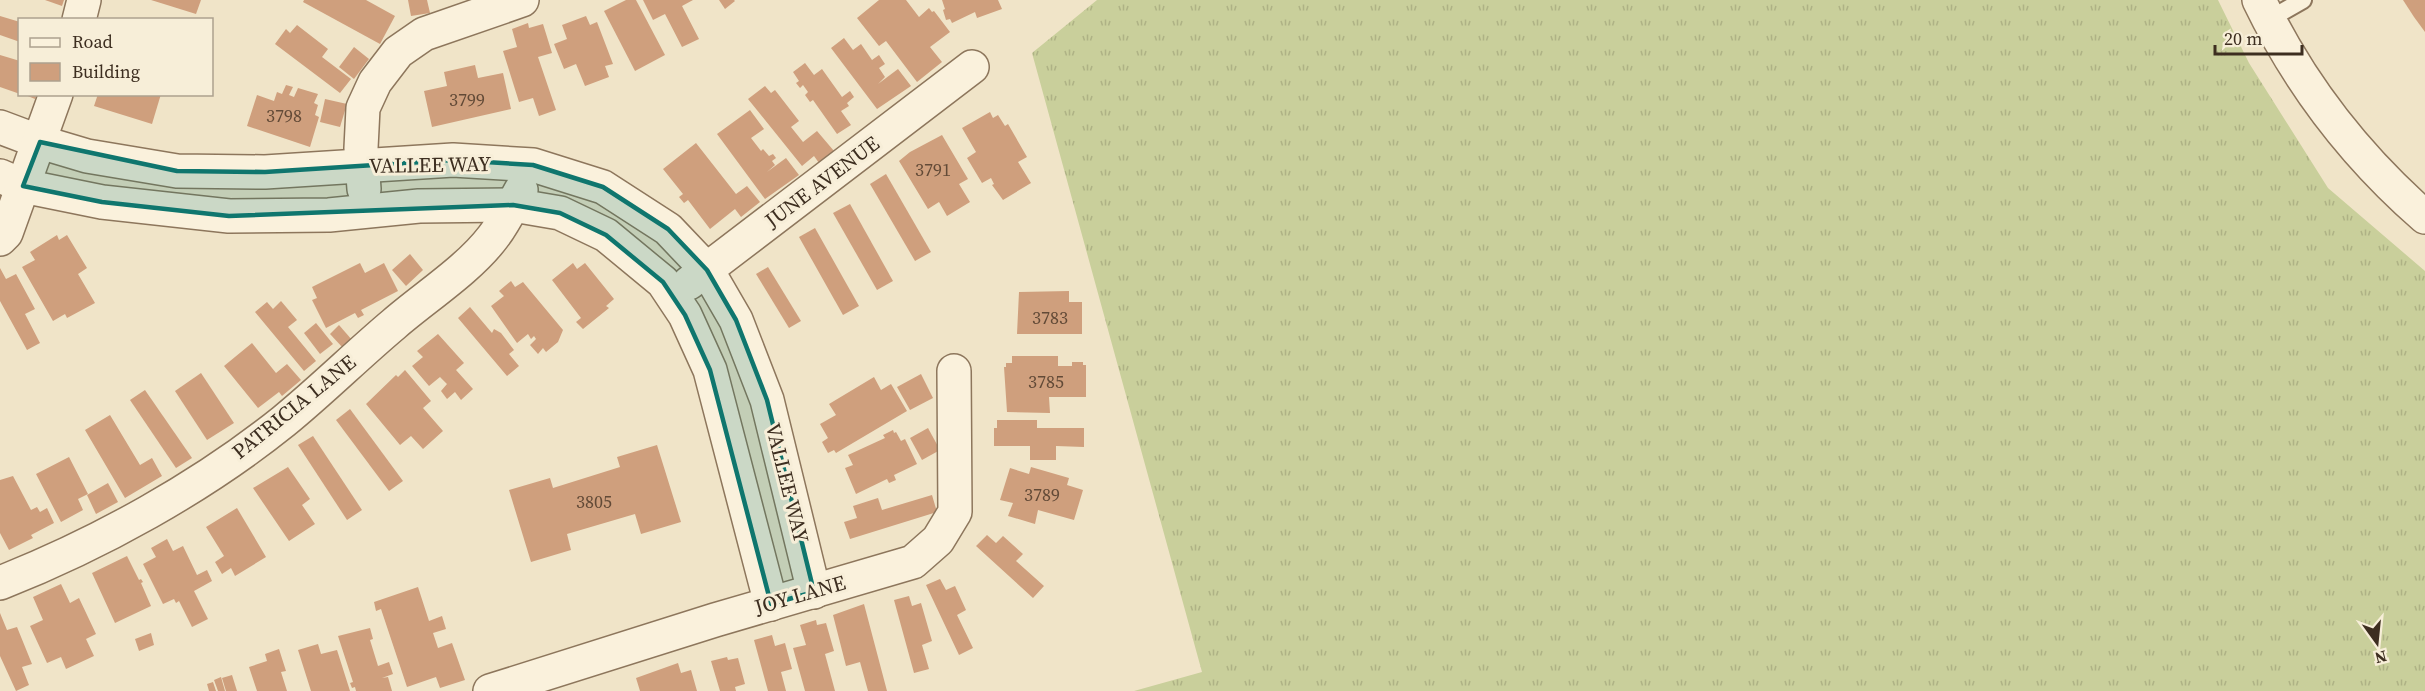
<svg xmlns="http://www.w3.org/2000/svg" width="2425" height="691" viewBox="0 0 2425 691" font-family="'Source Serif 4',serif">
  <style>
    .grass { fill: url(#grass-tufts) }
    .building { fill: #cf9f7d }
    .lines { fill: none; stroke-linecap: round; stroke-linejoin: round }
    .lane-casing { stroke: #8d765c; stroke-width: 20 }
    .street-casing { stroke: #8d765c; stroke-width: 36 }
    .lane { stroke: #faf1dc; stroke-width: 16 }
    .street { stroke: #faf1dc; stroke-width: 33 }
    .marked { fill: #0f766e; fill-opacity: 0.2; stroke: #0f766e; stroke-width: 4.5; stroke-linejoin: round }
    .labels { text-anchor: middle; stroke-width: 6; stroke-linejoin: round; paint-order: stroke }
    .number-label { font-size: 18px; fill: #624a37 }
    .street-label { font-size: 21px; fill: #3d2e20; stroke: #f7eed8 }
  </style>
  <defs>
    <pattern id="grass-tufts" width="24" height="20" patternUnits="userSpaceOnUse" patternTransform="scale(1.5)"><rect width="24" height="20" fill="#c9cf9b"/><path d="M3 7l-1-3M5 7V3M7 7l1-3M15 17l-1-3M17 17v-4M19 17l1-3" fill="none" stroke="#aeb285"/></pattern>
  </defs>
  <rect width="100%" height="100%" fill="#f0e4c8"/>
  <path class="grass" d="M1097 0H2218L2249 63 2328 188 2425 271V691H1134L1202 672 1032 53Z"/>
  <g class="building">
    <path d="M45 0H64L62 6Z"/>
    <path d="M151 0H201L196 14Z"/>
    <path d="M304 0H366L395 16 380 44 303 2Z"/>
    <path d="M408 0H427L430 13 411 16Z"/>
    <path d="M626 0H636L665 55 635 71 604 11Z"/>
    <path d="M643 0H693L682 6 699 39 682 47 665 14 653 20Z"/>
    <path d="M719 0H734L735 1 725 9Z"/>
    <path d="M879 0H906L919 17 929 8 932 12 934 11 950 32 930 47 942 62 917 82 886 41 879 46 857 18Z"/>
    <path d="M942 0H998L1002 9 977 18 975 12 952 23 950 19 946 20 943 10 945 9Z"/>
    <path d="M2403 0H2425V32L2414 17Z"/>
    <path d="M0 16 20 22V42L0 35Z"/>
    <path d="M586 16 590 25 597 22 613 64 605 66 609 77 585 86 576 64 564 69 554 44 567 39 562 25Z"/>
    <path d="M528 23 529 28 543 24 552 53 538 57 556 110 539 116 533 98 519 102 503 51 517 47 512 29Z"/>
    <path d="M297 25 328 49 322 57 351 79 340 93 275 44 286 29 290 33Z"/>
    <path d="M844 38 853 50 861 44 872 60 879 55 885 64 879 68 885 77 878 84 898 69 911 86 877 109 831 48Z"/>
    <path d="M354 47 369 59 354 79 339 67Z"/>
    <path d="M0 55 20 61V94L0 87Z"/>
    <path d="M805 63 814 75 822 69 842 97 850 91 854 97 847 103 849 106 841 111 851 125 837 134 813 100 810 102 805 95 808 92 803 85 800 88 796 83 799 81 793 72Z"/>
    <path d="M475 65 478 78 503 73 511 109 432 127 424 91 447 86 444 72Z"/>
    <path d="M286 85 293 87 289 95 294 97 298 88 318 94 314 103 318 105 315 115 319 117 310 147 247 126 257 95 274 101 277 92 282 94Z"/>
    <path d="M765 86 771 93 775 90 799 121 791 127 803 142 817 131 834 151 819 163 814 156 802 166 748 99Z"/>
    <path d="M23 94H37L35 99Z"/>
    <path d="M98 94H161L152 124 94 106Z"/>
    <path d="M325 99 347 104 340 127 320 122Z"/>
    <path d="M750 110 764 129 751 138 761 151 763 149 769 156 773 154 776 158 772 161 775 165 767 172 786 158 799 175 765 199 717 134Z"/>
    <path d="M990 112 993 118 998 115 1005 126 1008 124 1027 157 1018 162 1031 183 1003 200 992 185 994 184 991 178 982 183 967 158 976 152 962 128Z"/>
    <path d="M942 135 968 179 959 184 970 202 947 216 939 202 928 209 899 161 910 152Z"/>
    <path d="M696 143 736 194 747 186 760 202 741 217 735 209 710 229 688 200 684 203 679 197 683 194 663 169Z"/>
    <path d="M886 174 931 252 915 261 870 184Z"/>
    <path d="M850 204 893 281 877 290 833 213Z"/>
    <path d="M815 228 859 306 843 315 799 237Z"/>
    <path d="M57 235 59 240 67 235 87 268 78 274 95 303 67 318 65 314 53 321 22 267 35 260 30 252Z"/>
    <path d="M410 254 423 270 406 286 392 270Z"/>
    <path d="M360 263 365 273 384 263 398 291 361 310 364 315 358 318 355 313 326 328 312 300 317 298 312 287Z"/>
    <path d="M573 263 577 269 585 263 614 299 606 306 609 308 583 329 576 322 581 318 552 280Z"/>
    <path d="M768 267 801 321 789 328 756 274Z"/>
    <path d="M0 268 6 279 16 274 35 309 25 314 40 343 27 350 0 301Z"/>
    <path d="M511 281 515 287 523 282 563 330 558 342 546 352 543 348 538 354 530 345 536 339 534 336 531 339 528 334 517 343 491 306 504 296 499 291Z"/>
    <path d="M1069 291V302H1082V334H1017L1019 292Z"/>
    <path d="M281 301 297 320 288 327 316 361 304 371 255 312 267 302 273 309Z"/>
    <path d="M470 307 492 333 494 329 501 333 514 350 509 354 519 366 507 376 458 318Z"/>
    <path d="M316 323 333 344 320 354 304 333Z"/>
    <path d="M339 325 352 340 343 348 330 334Z"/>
    <path d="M438 334 464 363 456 370 473 389 461 400 455 392 447 399 441 391 447 384 440 377 429 386 412 366 423 357 417 351Z"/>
    <path d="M252 343 276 373 287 364 301 380 282 396 279 392 258 408 224 366Z"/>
    <path d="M1012 356H1058V366H1072V362H1083V365H1086V397H1049L1050 413 1007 412 1004 367H1006V363H1012Z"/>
    <path d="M405 370 431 401 423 408 443 431 423 449 411 436 400 445 366 404 396 375 398 377Z"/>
    <path d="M201 373 234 423 207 440 175 391Z"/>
    <path d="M921 374 933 398 910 410 897 387Z"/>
    <path d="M874 377 881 390 891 384 907 411 836 453 834 450 828 453 822 442 828 438 820 424 836 415 829 404Z"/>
    <path d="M145 390 192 458 176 468 130 400Z"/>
    <path d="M350 409 403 481 389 491 336 420Z"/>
    <path d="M110 415 140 465 152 458 162 476 125 498 85 430Z"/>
    <path d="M997 420H1037V428H1084V447L1056 446V460H1030V446H994V428H997Z"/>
    <path d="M928 428 940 450 922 460 910 438Z"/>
    <path d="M893 430 894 433 896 432 901 441 905 439 917 464 894 475 896 480 889 483 887 479 856 494 845 468 853 465 848 455 885 438 883 435Z"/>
    <path d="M313 436 362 510 347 520 298 445Z"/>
    <path d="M657 445 681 522 641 534 635 514 567 534 571 550 531 562 509 490 550 478 553 488 620 467 617 457Z"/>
    <path d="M69 457 88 494 78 499 83 510 61 522 36 474Z"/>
    <path d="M288 467 310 499 302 505 315 524 289 541 253 488Z"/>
    <path d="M1031 467 1069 478 1067 485 1083 490 1074 520 1038 510 1035 524 1008 516 1013 503 1000 500 1010 468 1029 474Z"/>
    <path d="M13 476 31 510 37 507 40 512 47 508 54 523 31 535 33 538 9 550 0 533V480Z"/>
    <path d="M108 483 118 502 96 514 87 495Z"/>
    <path d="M932 495 937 512 850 539 844 522 857 518 853 506 878 498 882 510Z"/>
    <path d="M237 508 266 557 235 576 231 568 222 574 215 562 224 556 206 527Z"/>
    <path d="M987 535 996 543 1003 536 1023 554 1016 561 1044 586 1033 598 976 546Z"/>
    <path d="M167 539 173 551 183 546 197 575 207 570 212 581 194 591 208 619 192 627 179 601 176 603 174 599 163 604 143 564 156 557 151 548Z"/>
    <path d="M127 556 139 580 141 579 143 582 141 583 151 606 115 623 92 573Z"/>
    <path d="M940 579 946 590 955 586 966 610 957 615 973 648 959 655 926 585Z"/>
    <path d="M61 584 70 603 79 598 96 634 86 639 94 656 66 669 61 657 47 663 30 626 43 620 33 597Z"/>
    <path d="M418 587 429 621 442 616 446 629 433 633 438 648 452 643 465 680 440 688 436 677 407 687 381 609 376 611 374 602Z"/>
    <path d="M909 596 912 606 921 603 932 641 922 645 929 669 914 673 894 600Z"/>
    <path d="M864 604 887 691H868L860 662 846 666 833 615Z"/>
    <path d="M0 613 7 630 17 627 32 664 22 667 29 685 16 691 0 656Z"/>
    <path d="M816 620 817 625 826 623 834 651 825 654 835 691H805L793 648 806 645 800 625Z"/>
    <path d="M370 628 373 639 370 640 378 666 389 662 393 674 382 678 388 677 392 691H356L355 687 352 688 350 683 353 682 338 636Z"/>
    <path d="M151 633 154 645 139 651 135 639Z"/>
    <path d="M772 635 775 646 785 643 792 669 781 672 786 691H768L754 640Z"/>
    <path d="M318 644 321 654 337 650 350 691H311L298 650Z"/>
    <path d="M279 649 286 671 281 672 287 691H257L249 667 267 661 265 654Z"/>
    <path d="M727 657 728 660 738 658 745 684 735 687 736 691H720L711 661Z"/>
    <path d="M678 663 681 673 691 670 697 691H640L636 678Z"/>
    <path d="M232 675 237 691H226L222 678Z"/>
    <path d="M221 677 225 691H218L214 680Z"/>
    <path d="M213 682 216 691H209L207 684Z"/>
  </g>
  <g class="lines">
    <defs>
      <path id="lane" d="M2268 20 2303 0"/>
      <g id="street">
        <path d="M2259 0C2299 83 2355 156 2425 217"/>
        <path d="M79 20 84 0"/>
        <path d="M0 127 40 142 87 156 177 171 265 172 453 160 533 165 603 187 668 229 707 270 736 320 767 400 814 592"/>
        <path d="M0 176 23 186 102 202 229 216 329 215 419 206 513 205 560 213 606 235 663 282 685 315 710 370 771 604"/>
        <path d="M364 189 361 148 363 108 375 82 398 52 424 34 522 0"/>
        <path d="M0 239 6 233 56 94"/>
        <path d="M689 283 972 67"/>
        <path d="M0 583C99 544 202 487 284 421 322 390 357 355 394 324 425 297 468 270 493 237 504 223 512 206 521 190"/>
        <path d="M490 691 715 620 913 562 938 540 955 512 954 371"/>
      </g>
    </defs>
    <use href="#lane" class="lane-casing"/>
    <use href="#street" class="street-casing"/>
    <use href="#lane" class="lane"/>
    <use href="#street" class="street"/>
  </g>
  <path class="marked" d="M40 142 177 171 265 172 453 160 533 165 603 187 668 229 707 270 736 320 767 400 814 592 771 604 710 370 685 315 663 282 606 235 560 213 513 205 229 216 102 202 23 186Z"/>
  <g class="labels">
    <g class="number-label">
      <text x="467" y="106">3799</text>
      <text x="284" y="122">3798</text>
      <text x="933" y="176">3791</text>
      <text x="1050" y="324">3783</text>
      <text x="1046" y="388">3785</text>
      <text x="1042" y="501">3789</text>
      <text x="594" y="508">3805</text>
    </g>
    <g class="street-label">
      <text transform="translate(430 165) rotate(-1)" y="7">VALLEE WAY</text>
      <text transform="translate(822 182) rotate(-37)" y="7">JUNE AVENUE</text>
      <text transform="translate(294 407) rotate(-39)" y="7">PATRICIA LANE</text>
      <text transform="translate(787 483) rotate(76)" y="7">VALLEE WAY</text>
      <text transform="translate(800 595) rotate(-16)" y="7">JOY LANE</text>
    </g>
  </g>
  <rect x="18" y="18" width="195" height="78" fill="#f7eed8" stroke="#ada18e" stroke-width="1.5"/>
  <rect x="30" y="38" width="30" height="9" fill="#faf1dc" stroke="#ada18e" stroke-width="1.5"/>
  <text x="72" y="48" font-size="18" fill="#3d2e20">Road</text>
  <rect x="30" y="63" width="30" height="18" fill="#cf9f7d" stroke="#ada18e" stroke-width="1.5"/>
  <text x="72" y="78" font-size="18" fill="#3d2e20">Building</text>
  <g transform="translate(2377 643) rotate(165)" stroke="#f7eed8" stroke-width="4.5" paint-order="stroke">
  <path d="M0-4.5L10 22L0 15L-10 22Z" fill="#3d2e20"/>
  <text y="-9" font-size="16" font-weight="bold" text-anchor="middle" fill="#3d2e20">N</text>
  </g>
  <path d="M2215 45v9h87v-9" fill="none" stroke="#3d2e20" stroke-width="3"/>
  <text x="2224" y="45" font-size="18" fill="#3d2e20" stroke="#f7eed8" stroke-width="4.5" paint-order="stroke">20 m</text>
</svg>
